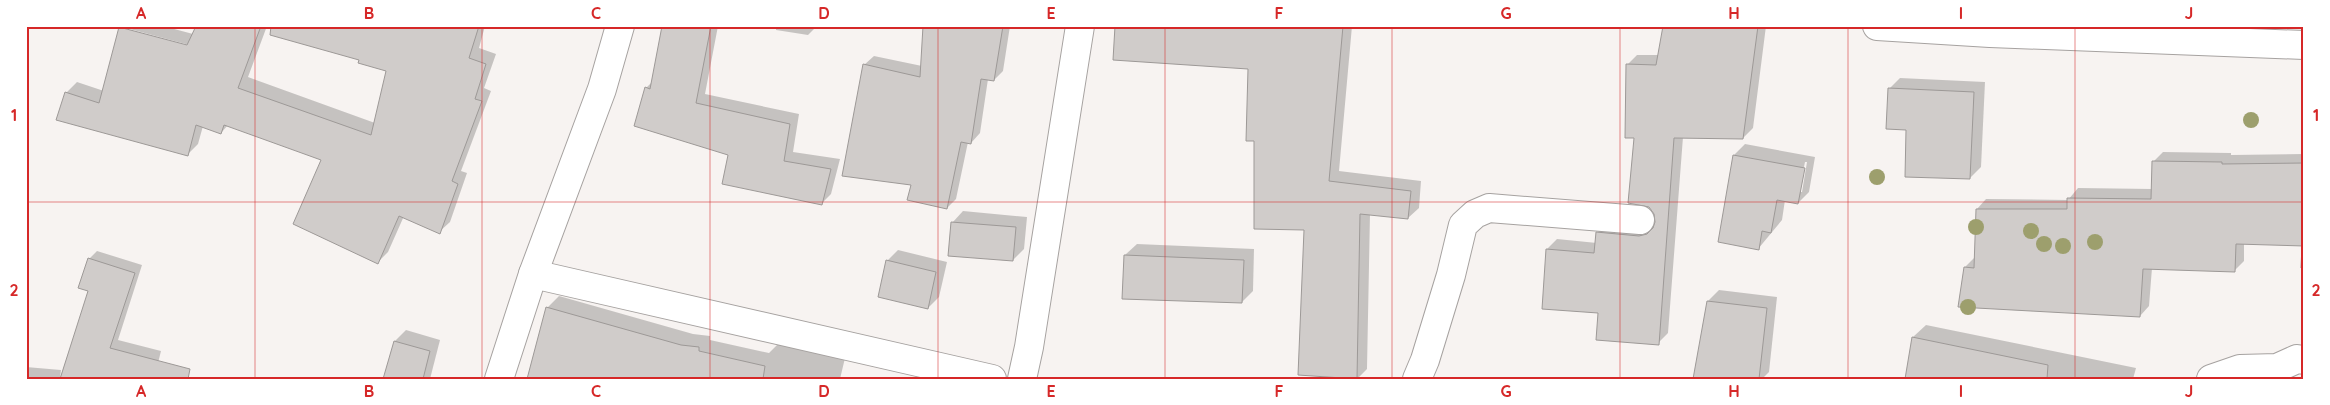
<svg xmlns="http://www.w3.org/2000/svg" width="2330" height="405" viewBox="0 0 2330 405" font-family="Quicksand,sans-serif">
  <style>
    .shadow { fill: #0003; fill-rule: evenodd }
    .building { fill: #d0ccca; stroke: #9d9997 }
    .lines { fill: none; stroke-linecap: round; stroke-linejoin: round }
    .street-casing { stroke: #a6a2a0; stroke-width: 30 }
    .street { stroke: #fff; stroke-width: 28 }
    .tree { fill: #9d9f6d }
    .grid { fill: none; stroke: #d62828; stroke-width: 1; stroke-opacity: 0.55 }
    .neatline { fill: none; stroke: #d62828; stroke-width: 2 }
    .grid-label { font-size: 16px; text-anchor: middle; font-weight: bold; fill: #d62828 }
  </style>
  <rect width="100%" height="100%" fill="#f7f3f1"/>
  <g class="shadow">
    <path d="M122 26H163L193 34 197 26H267L248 77 375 123 387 70 361 59 318 26H485L479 48 496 54 484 88 491 91 461 171 467 173 450 222 439 232 404 216 388 252 377 263 322 159 228 125 221 133 203 126 198 144 188 154 57 119 67 92 77 82 104 91ZM126 28 193 46V48L126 30Z"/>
    <path d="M663 26H718L705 94 799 114 793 152 840 159 831 194 821 204 730 154 646 88 652 82Z"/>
    <path d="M776 26H817L808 35 776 30Z"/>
    <path d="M925 26H1010L1003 71 994 80 988 79 980 133 971 143 968 142 956 199 947 208 912 184 864 65 874 56 922 66Z"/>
    <path d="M1116 26H1352L1339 171 1421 181 1419 208 1408 218 1370 214 1367 369 1357 379 1299 374 1306 229 1256 140 1249 67Z"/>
    <path d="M1665 26H1766L1753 128 1743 138 1683 137 1668 333 1658 343 1599 312 1547 249 1557 239 1597 243V233L1608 223 1656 225 1655 213 1635 137 1627 65 1637 55H1659Z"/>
    <path d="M1900 78 1985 82 1981 167 1970 178 1908 129 1889 89Z"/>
    <path d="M1745 144 1815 157 1809 192 1798 203 1785 200 1782 220 1758 249 1734 155ZM1805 162H1807L1802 192H1799Z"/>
    <path d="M2163 152 2231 153V155L2304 154V268H2300L2302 245 2244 243V261L2234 271 2152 268 2149 306 2140 316 1965 267 1975 257 1977 209 1986 199 2068 200 2078 188 2153 189V162Z"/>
    <path d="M963 211 1027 217 1024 249 1013 260 952 223Z"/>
    <path d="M1137 244 1254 249 1253 291 1242 302 1125 255Z"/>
    <path d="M898 250 947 262 939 297 928 308 887 261Z"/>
    <path d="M97 251 142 265 118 340 161 351 154 379H26V367L61 370 60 378 90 290 89 259Z"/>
    <path d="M1719 290 1777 297 1769 372 1762 379H1717L1708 301Z"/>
    <path d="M559 296 693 334 710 336V340L769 353 779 343 845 358 840 379H528L547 308Z"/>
    <path d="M1926 325 2136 368 2133 379H1906L1913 337Z"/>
    <path d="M406 330 440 340 430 379H385L395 341Z"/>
  </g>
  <g class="building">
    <path d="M196 26H261L238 88 371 135 386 71 358 63 359 60 270 35 271 26H479L469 58 486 64 475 99 482 101 452 181 458 184 440 234 399 216 378 264 293 224 321 160 224 125 221 134 196 125 188 156 56 120 65 92 99 103 119 27 187 45Z"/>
    <path d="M662 26H711L696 103 790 124 784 161 831 169 822 205 722 184 728 155 634 126 645 87 650 89Z"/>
    <path d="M923 26H1003L994 81 981 79 971 144 961 142 947 209 907 200 911 185 842 176 863 64 920 77Z"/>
    <path d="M1115 26H1343L1329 181 1411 191 1408 219 1360 214 1357 379 1298 375 1304 230 1254 229V141H1246L1248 69 1113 60Z"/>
    <path d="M1663 26H1758L1743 139 1674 138 1659 345 1596 340 1598 313 1542 309 1546 249 1594 253 1596 232 1639 236 1647 234 1653 228 1655 222 1654 214 1649 207 1628 203 1634 138H1625L1626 64 1656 65Z"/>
    <path d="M1888 88 1974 92 1970 179 1905 177 1906 130 1886 129Z"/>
    <path d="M1733 155 1805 168 1798 204 1777 200 1771 233 1762 231 1759 250 1718 242Z"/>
    <path d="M2152 161 2222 162V164L2304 163V246L2236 244 2235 272 2143 269 2140 317 1958 307 1964 267 1974 268 1976 209H2067V198L2151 199Z"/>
    <path d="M951 222 1016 227 1013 261 948 256Z"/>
    <path d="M1124 255 1244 260 1242 303 1122 299Z"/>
    <path d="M88 258 135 273 110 348 190 369 188 379H60L88 291 78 288Z"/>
    <path d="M886 260 936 272 928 309 878 297Z"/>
    <path d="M1707 301 1767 308 1759 379H1693Z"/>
    <path d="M546 307 681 345 699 347V351L765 366 763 379H527Z"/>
    <path d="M1912 337 2048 365 2047 379H1905Z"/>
    <path d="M394 341 430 351 423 379H383Z"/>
  </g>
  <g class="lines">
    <defs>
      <g id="street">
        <path d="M1877 26 1990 33 2304 45"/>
        <path d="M533 274 992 379"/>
        <path d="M499 379 533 274 602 89 620 26"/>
        <path d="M1022 379 1029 347 1080 26"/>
        <path d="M1417 379 1425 360 1451 275 1463 225 1475 214 1489 208 1640 220"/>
        <path d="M2211 379 2240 369 2277 368 2297 359 2304 360"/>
      </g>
    </defs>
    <use href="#street" class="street-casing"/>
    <use href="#street" class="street"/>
  </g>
  <g class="tree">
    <circle cx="2251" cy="120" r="8"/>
    <circle cx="1877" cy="177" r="8"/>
    <circle cx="1976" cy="227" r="8"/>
    <circle cx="2031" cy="231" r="8"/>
    <circle cx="2095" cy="242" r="8"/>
    <circle cx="2044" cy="244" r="8"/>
    <circle cx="2063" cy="246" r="8"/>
    <circle cx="1968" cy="307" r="8"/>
  </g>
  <path class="grid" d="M255 26V379M482 26V379M710 26V379M938 26V379M1165 26V379M1392 26V379M1620 26V379M1848 26V379M2075 26V379M26 202H2304"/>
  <rect width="2330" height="405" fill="none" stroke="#ffffff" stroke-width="55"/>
  <rect x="28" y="28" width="2274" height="350" class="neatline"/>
  <g class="grid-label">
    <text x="141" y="19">A</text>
    <text x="369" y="19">B</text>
    <text x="596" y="19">C</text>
    <text x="824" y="19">D</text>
    <text x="1051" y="19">E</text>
    <text x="1279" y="19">F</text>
    <text x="1506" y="19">G</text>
    <text x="1734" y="19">H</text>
    <text x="1961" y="19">I</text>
    <text x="2189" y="19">J</text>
    <text x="14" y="121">1</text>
    <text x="2316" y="121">1</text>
    <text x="14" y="296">2</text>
    <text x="2316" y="296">2</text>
    <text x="141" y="397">A</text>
    <text x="369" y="397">B</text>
    <text x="596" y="397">C</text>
    <text x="824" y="397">D</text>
    <text x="1051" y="397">E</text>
    <text x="1279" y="397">F</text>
    <text x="1506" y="397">G</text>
    <text x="1734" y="397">H</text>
    <text x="1961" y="397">I</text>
    <text x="2189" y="397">J</text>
  </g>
</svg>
